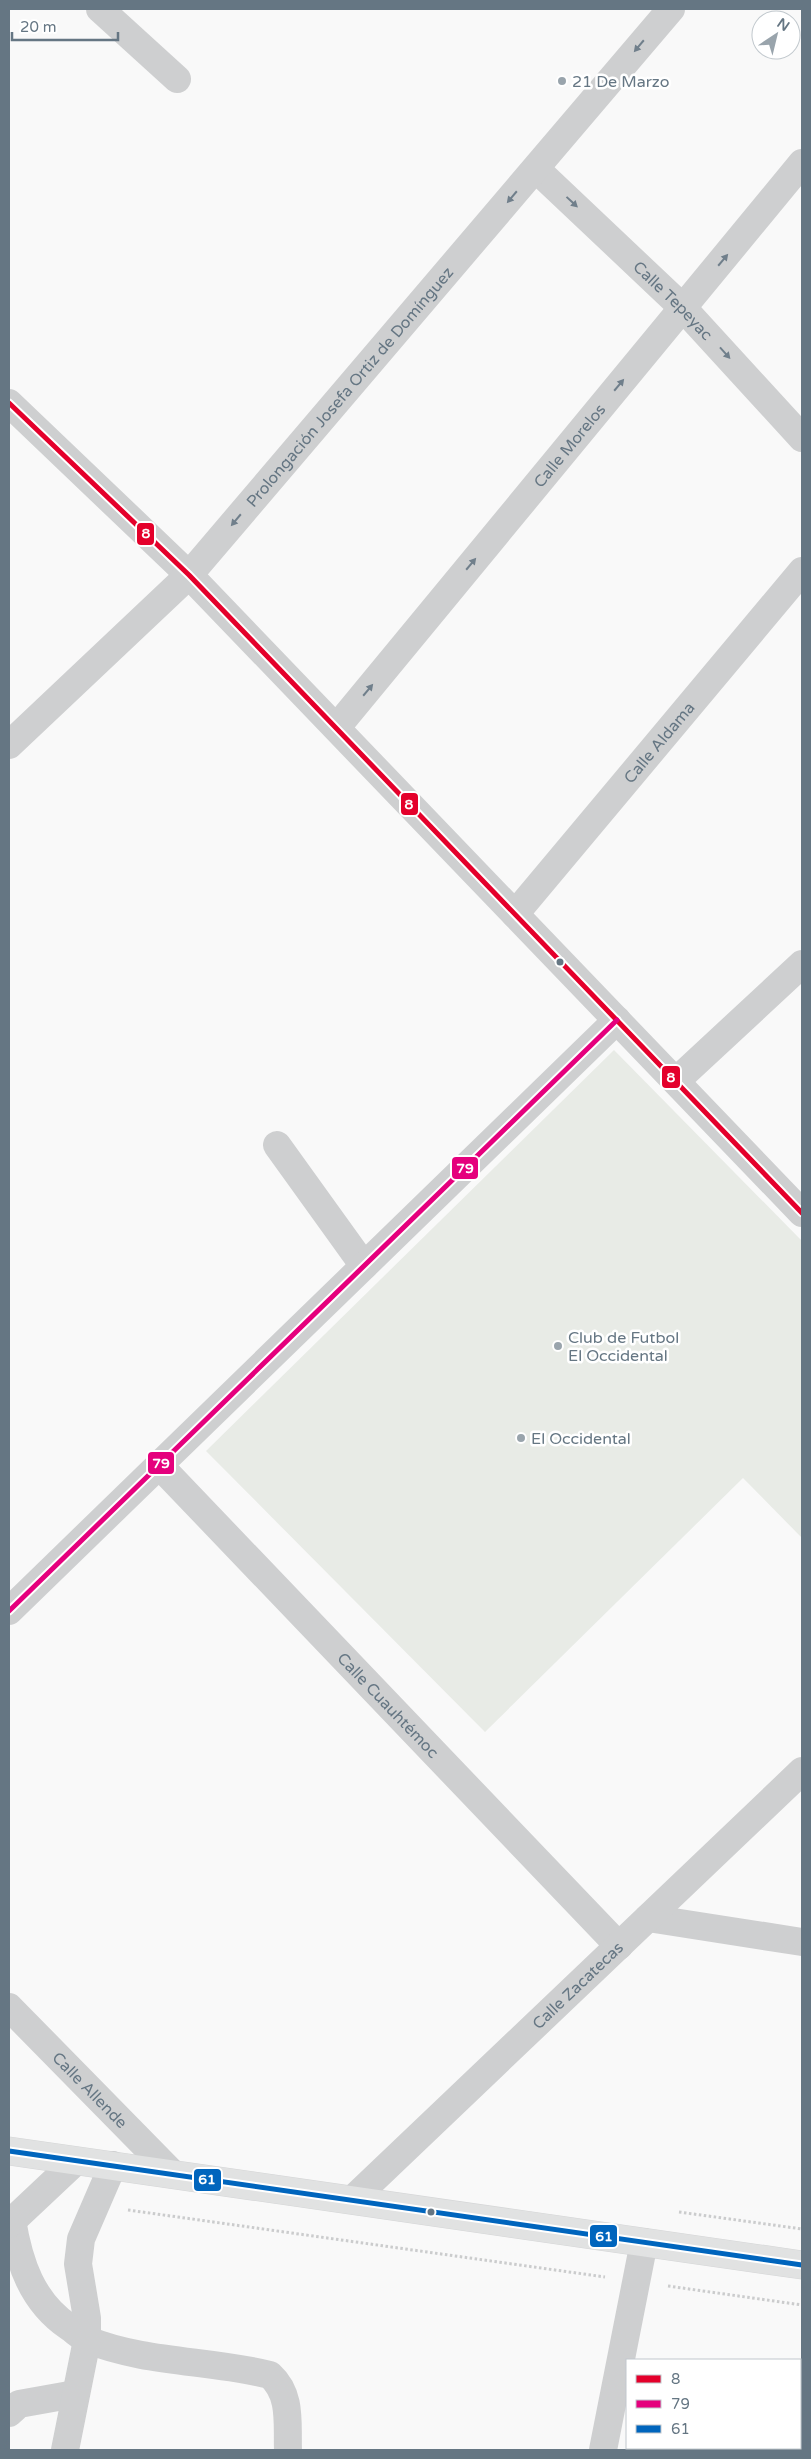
<svg xmlns="http://www.w3.org/2000/svg" width="811" height="2459" viewBox="0 0 811 2459" font-family="'Varela Round',sans-serif">
  <style>
    .green { fill: #e8ebe6 }
    .lines { fill: none; stroke-linecap: round; stroke-linejoin: round }
    .secondary-casing { stroke: #d5d6d7; stroke-width: 29 }
    .path { stroke: #cbcccd; stroke-width: 3; stroke-dasharray: 2.5 2.5; stroke-linecap: butt }
    .street { stroke: #cecfd0; stroke-width: 28 }
    .secondary { stroke: #e1e2e2; stroke-width: 28 }
    .bus-1-casing { stroke: #fff; stroke-width: 9 }
    .bus-2-casing { stroke: #fff; stroke-width: 9 }
    .bus-3-casing { stroke: #fff; stroke-width: 9 }
    .bus-1 { stroke: #e4002b; stroke-width: 5 }
    .bus-2 { stroke: #e5007d; stroke-width: 5 }
    .bus-3 { stroke: #0065bd; stroke-width: 5 }
    .oneway { fill: #707f8b }
    .poi-dot { fill: #99a4ac; stroke: #fff; stroke-width: 2 }
    .bus-dot { fill: #657683; stroke: #fff; stroke-width: 2 }
    .labels { text-anchor: middle; stroke-width: 5; stroke-linejoin: round; paint-order: stroke }
    .poi-label { font-size: 16px; fill: #657683; stroke: #fff; text-anchor: start }
    .street-label { font-size: 16px; fill: #657683; stroke: #fff }
    .line-badge { stroke: #fff; stroke-width: 2 }
    .badge-label { font-size: 14px; text-anchor: middle; font-weight: bold; fill: #fff }
  </style>
  <rect width="100%" height="100%" fill="#f9f9f9"/>
  <path class="green" d="M614 1050 802 1241V1538L743 1478 485 1732 206 1451Z"/>
  <g class="lines">
    <defs>
      <path id="secondary" d="M9 2151 802 2265"/>
    </defs>
    <use href="#secondary" class="secondary-casing"/>
    <g class="path">
      <path d="M128 2210 605 2277"/>
      <path d="M679 2212 802 2229"/>
      <path d="M668 2286 802 2305"/>
    </g>
    <g class="street">
      <path d="M100 9 177 79"/>
      <path id="s1" d="M536 169 683 308 802 438"/>
      <path d="M9 403 189 575 802 1213"/>
      <path id="s2" d="M337 727 802 163"/>
      <path id="s3" d="M9 745 189 575 671 9"/>
      <path id="s4" d="M515 914 802 571"/>
      <path d="M676 1081 802 964"/>
      <path d="M277 1145 364 1266"/>
      <path id="s5" d="M159 1465 619 1946"/>
      <path d="M9 1611 617 1020"/>
      <path d="M648 1918 802 1942"/>
      <path id="s6" d="M9 2007 173 2174"/>
      <path id="s7" d="M353 2199 802 1771"/>
      <path d="M12 2220C19 2263 32 2302 69 2327 75 2331 81 2337 88 2340 145 2363 211 2360 270 2375 292 2395 287 2423 288 2450"/>
      <path d="M9 2224 76 2161"/>
      <path d="M9 2413 19 2404 75 2394"/>
      <path d="M65 2450 87 2340V2318L78 2264 81 2239 113 2165"/>
      <path d="M603 2450 644 2242"/>
    </g>
    <use href="#secondary" class="secondary"/>
    <defs>
      <path id="bus-1" d="M9 403 189 575 802 1213"/>
      <path id="bus-2" d="M9 1611 617 1020"/>
      <path id="bus-3" d="M9 2151 802 2265"/>
    </defs>
    <use href="#bus-1" class="bus-1-casing"/>
    <use href="#bus-2" class="bus-2-casing"/>
    <use href="#bus-3" class="bus-3-casing"/>
    <use href="#bus-1" class="bus-1"/>
    <use href="#bus-2" class="bus-2"/>
    <use href="#bus-3" class="bus-3"/>
  </g>
  <defs><path id="oneway-solid" d="M-6-.8H1V-3.2L6.5 0L1 3.2V.8H-6Z" transform="scale(1.25)"/></defs>
  <g class="oneway">
    <use href="#oneway-solid" transform="translate(639 46) rotate(130)"/>
    <use href="#oneway-solid" transform="translate(512 197) rotate(130)"/>
    <use href="#oneway-solid" transform="translate(572 202) rotate(43)"/>
    <use href="#oneway-solid" transform="translate(723 260) rotate(-50)"/>
    <use href="#oneway-solid" transform="translate(725 353) rotate(48)"/>
    <use href="#oneway-solid" transform="translate(619 385) rotate(-50)"/>
    <use href="#oneway-solid" transform="translate(236 520) rotate(130)"/>
    <use href="#oneway-solid" transform="translate(471 564) rotate(-50)"/>
    <use href="#oneway-solid" transform="translate(368 690) rotate(-50)"/>
  </g>
  <g class="poi-dot">
    <circle cx="562" cy="81" r="5"/>
    <circle cx="558" cy="1346" r="5"/>
    <circle cx="521" cy="1438" r="5"/>
  </g>
  <g class="bus-dot">
    <circle cx="560" cy="962" r="4.5"/>
    <circle cx="431" cy="2212" r="4.5"/>
  </g>
  <g class="labels">
    <g class="poi-label">
      <text x="572" y="87">21 De Marzo</text>
      <text x="568" y="1343">Club de Futbol<tspan x="568" dy="18">El Occidental</tspan></text>
      <text x="531" y="1444">El Occidental</text>
    </g>
    <g class="street-label">
      <text dy="6" stroke="none"><textPath href="#s1" startOffset="190">Calle Tepeyac</textPath></text>
      <text dy="6" stroke="none"><textPath href="#s3" startOffset="495">Prolongación Josefa Ortiz de Domínguez</textPath></text>
      <text dy="6" stroke="none"><textPath href="#s2" startOffset="365">Calle Morelos</textPath></text>
      <text dy="6" stroke="none"><textPath href="#s4" startOffset="224">Calle Aldama</textPath></text>
      <text dy="6" stroke="none"><textPath href="#s5" startOffset="332">Calle Cuauhtémoc</textPath></text>
      <text dy="6" stroke="none"><textPath href="#s7" startOffset="310">Calle Zacatecas</textPath></text>
      <text dy="6" stroke="none"><textPath href="#s6" startOffset="116">Calle Allende</textPath></text>
    </g>
  </g>
  <g class="line-badge">
    <rect x="136" y="522" width="19" height="24" rx="5" fill="#e4002b"/>
    <rect x="400" y="792" width="19" height="24" rx="5" fill="#e4002b"/>
    <rect x="661" y="1065" width="20" height="24" rx="5" fill="#e4002b"/>
    <rect x="451" y="1156" width="28" height="24" rx="5" fill="#e5007d"/>
    <rect x="147" y="1451" width="28" height="24" rx="5" fill="#e5007d"/>
    <rect x="193" y="2168" width="29" height="24" rx="5" fill="#0065bd"/>
    <rect x="589" y="2224" width="29" height="24" rx="5" fill="#0065bd"/>
  </g>
  <g class="badge-label">
    <text x="146" y="538">8</text>
    <text x="409" y="809">8</text>
    <text x="671" y="1082">8</text>
    <text x="465" y="1173">79</text>
    <text x="161" y="1468">79</text>
    <text x="207" y="2184">61</text>
    <text x="604" y="2241">61</text>
  </g>
  <rect width="811" height="2459" fill="none" stroke="#657683" stroke-width="20"/>
  <rect x="626" y="2359" width="175" height="90" fill="#ffffff" stroke="#c1c8cd"/>
  <rect x="636" y="2375" width="25" height="8" fill="#e4002b" stroke="#c1c8cd"/>
  <text x="671" y="2384" font-size="15" fill="#657683">8</text>
  <rect x="636" y="2400" width="25" height="8" fill="#e5007d" stroke="#c1c8cd"/>
  <text x="671" y="2409" font-size="15" fill="#657683">79</text>
  <rect x="636" y="2425" width="25" height="8" fill="#0065bd" stroke="#c1c8cd"/>
  <text x="671" y="2434" font-size="15" fill="#657683">61</text>
  <g transform="translate(776 35) rotate(35)"><circle r="24" fill="#ffffff" stroke="#c1c8cd"/>
  <path d="M0-4L9 19L0 12L-9 19Z" fill="#99a4ac"/>
  <text y="-8" font-size="14" font-weight="bold" text-anchor="middle" fill="#657683">N</text>
  </g>
  <path d="M12 32v8h106v-8" fill="none" stroke="#657683" stroke-width="2.5"/>
  <text x="20" y="32" font-size="15" fill="#657683" stroke="#ffffff" stroke-width="4" paint-order="stroke">20 m</text>
</svg>
